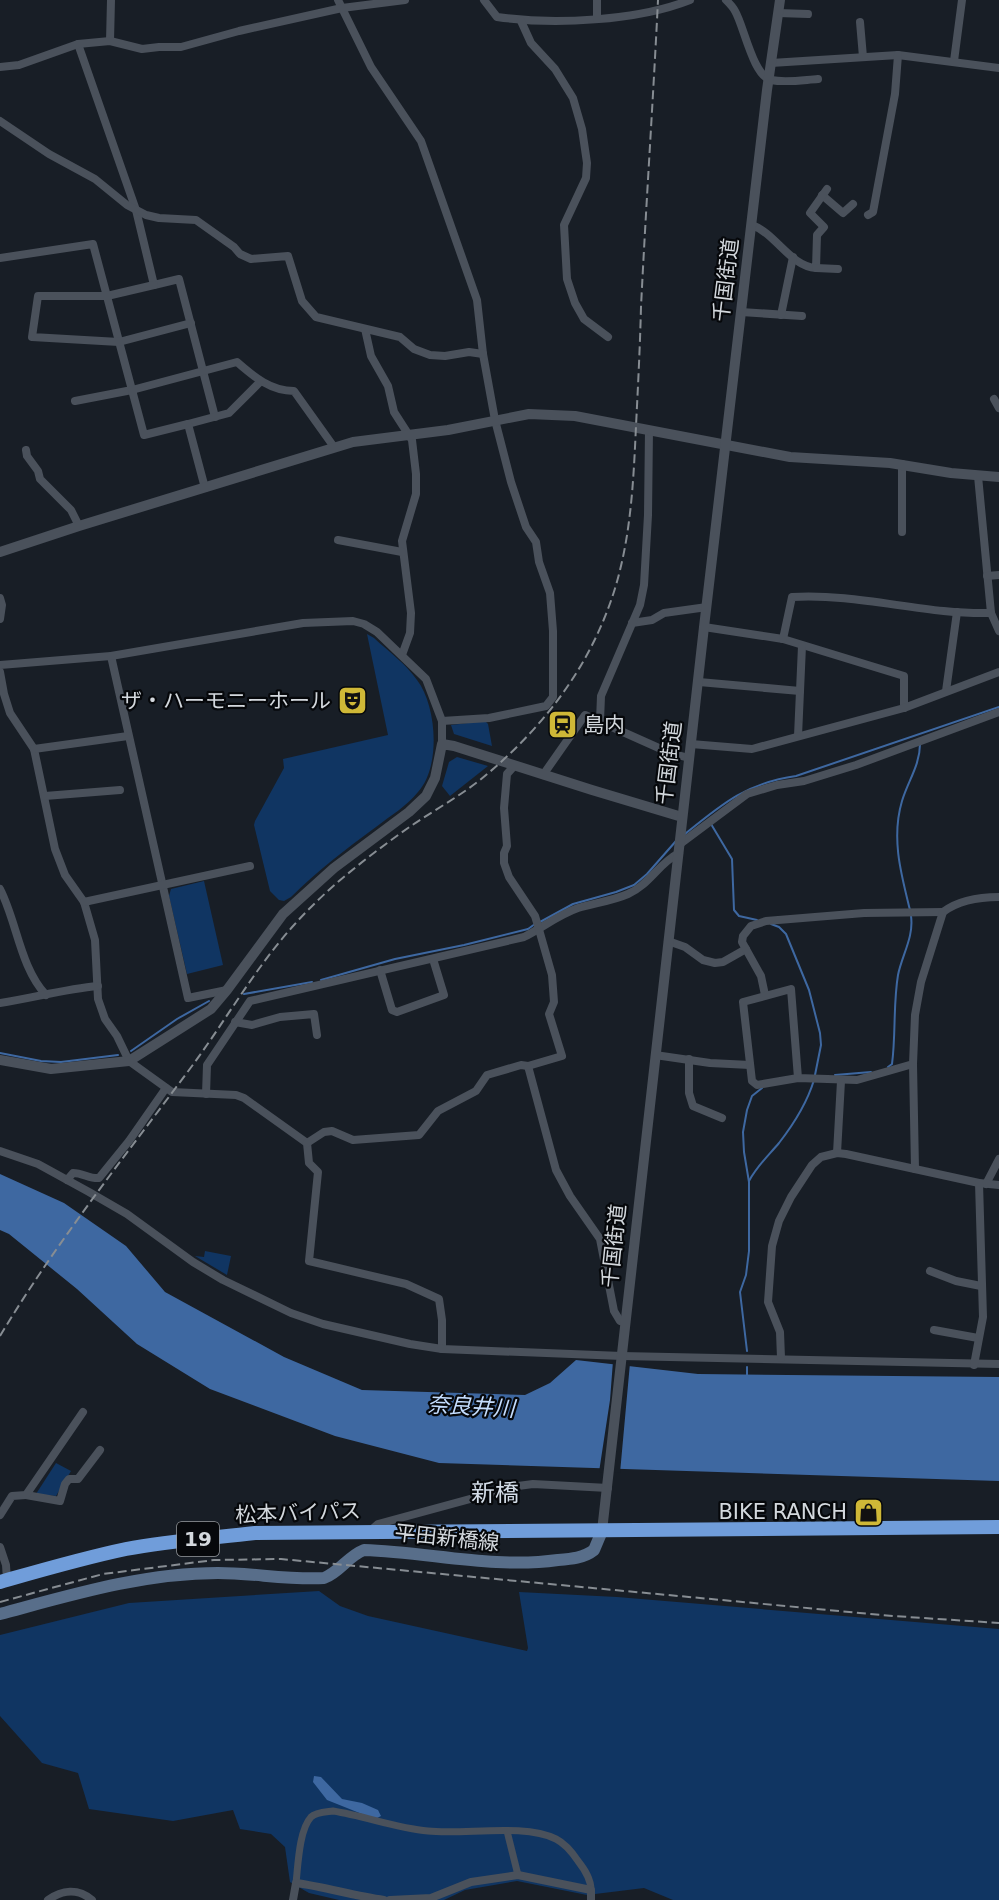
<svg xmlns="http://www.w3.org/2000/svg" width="999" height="1900" viewBox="0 0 999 1900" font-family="'DejaVu Sans','Noto Sans JP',sans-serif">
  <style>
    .green { fill: #103562 }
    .water { fill: #3e68a1 }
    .pier { fill: #181e26 }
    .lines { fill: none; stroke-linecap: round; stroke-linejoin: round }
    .stream { stroke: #3e68a1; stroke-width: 2 }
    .pedestrian { stroke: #4a515b; stroke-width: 7 }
    .minor { stroke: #4a515b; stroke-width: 8 }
    .tertiary { stroke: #4a515b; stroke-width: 10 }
    .secondary { stroke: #586e8a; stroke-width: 12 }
    .trunk { stroke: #709dda; stroke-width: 14 }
    .rail { stroke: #878d93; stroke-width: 2; stroke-dasharray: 9 4.5; stroke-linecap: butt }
    .labels { text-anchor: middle; stroke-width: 4.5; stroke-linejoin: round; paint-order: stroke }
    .shield { fill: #06080b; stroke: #969a9e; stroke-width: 1.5 }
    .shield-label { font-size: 20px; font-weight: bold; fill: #d3d8dd }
    .street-label { font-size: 21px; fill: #d3d8dd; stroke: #06080b }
    .poi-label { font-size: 21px; fill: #d3d8dd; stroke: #06080b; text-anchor: end }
    .water-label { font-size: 22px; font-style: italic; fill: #c4ddfe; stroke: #06080b }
    .quarter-label { font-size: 24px; fill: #d3dce7; stroke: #06080b }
  </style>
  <rect width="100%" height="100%" fill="#181e26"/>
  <g class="green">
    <path d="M367 634 374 638C388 651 406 664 417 680 437 706 441 767 418 792 407 806 390 816 376 827 346 849 317 871 291 897L284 901 279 900 270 891 254 825 255 821 284 768 283 759 388 735Z"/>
    <path d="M485 721 488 724 492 746 454 734 451 725Z"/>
    <path d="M457 757 488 766 450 796 442 786 449 762Z"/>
    <path d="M204 881 223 965 187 974 169 896 171 889Z"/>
    <path d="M205 1251 231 1256 227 1275 195 1256 204 1257Z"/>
    <path d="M56 1463 71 1471 56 1496 36 1494Z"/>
    <path d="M319 1591 340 1606 368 1616 527 1651 528 1648 519 1592 617 1597 999 1629V1900H673L644 1888 587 1895 517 1881 465 1890 444 1900H339L309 1893 290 1882 285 1847 271 1834 240 1829 233 1810 173 1821 89 1809 78 1773 42 1763 0 1716V1635L129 1603Z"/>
  </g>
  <g class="water">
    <path d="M0 1174 64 1203 126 1246 165 1292 284 1357 362 1390 525 1395 550 1383 576 1360 698 1374 999 1377V1481L439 1463 335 1436 210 1389 137 1344 77 1289 9 1234 0 1230Z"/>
    <path d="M314 1776 321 1777 342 1799 362 1803 378 1810 381 1816 377 1818 367 1816 327 1800 313 1782Z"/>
  </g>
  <path class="pier" d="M613 1361 630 1363 620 1473 599 1472 610 1400Z"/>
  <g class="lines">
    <g class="stream">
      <path d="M711 824 732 859 734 910 739 916 757 920"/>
      <path d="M685 834C723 803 747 783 796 776L999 707"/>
      <path d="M910 910C901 874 891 838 902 801 908 781 920 765 920 744"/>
      <path d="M540 922 573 904 616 892 634 885 647 874 676 841"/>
      <path d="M771 924 779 927 786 934 809 990 820 1033 821 1045 815 1075"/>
      <path d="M321 980 395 959 464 945 528 929 535 924"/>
      <path d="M244 994 312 982"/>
      <path d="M131 1051 177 1019 209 1001"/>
      <path d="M0 1053 41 1061 61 1062 118 1055"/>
      <path d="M888 1067 892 1064C896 1034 893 1005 898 975 902 955 914 937 911 916"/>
      <path d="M835 1075 871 1072"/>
      <path d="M749 1181C757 1166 768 1156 779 1143 793 1125 807 1103 814 1080"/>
      <path d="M747 1351 740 1292 746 1275 749 1251V1182L744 1152 743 1132 747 1110 752 1096 762 1088"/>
      <path d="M747 1367V1376"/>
    </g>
    <g class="pedestrian">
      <path d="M507 1831 518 1875"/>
      <path d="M296 1883C298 1866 299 1830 311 1817 316 1812 326 1812 333 1811 365 1816 396 1828 428 1831 464 1835 524 1823 556 1839 566 1844 572 1852 578 1861 585 1870 591 1879 591 1890"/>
    </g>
    <g class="minor">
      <path d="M338 0 371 67 421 141 477 300 483 354 495 420 511 482 526 527 536 542 539 562 550 593 553 631V697L546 706 489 718 442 721"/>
      <path d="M484 0 497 17C554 25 637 21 690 0"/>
      <path d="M597 0V19"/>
      <path d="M726 0C729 3 733 7 735 11 744 26 753 76 771 80 786 83 803 80 818 79"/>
      <path d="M778 13 808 14"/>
      <path d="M521 21 531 43 555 69 573 98 582 129 587 163 586 178 564 225 567 279 575 303 584 319 608 337"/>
      <path d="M860 22 863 57"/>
      <path d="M110 41 111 0"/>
      <path d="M78 44 136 210 154 285 179 279 215 417"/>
      <path d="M954 61 962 0"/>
      <path d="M771 63 898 55 999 68"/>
      <path d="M0 67 19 65 78 44 110 41 142 49 159 47H181L239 31 342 8 405 0"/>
      <path d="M0 121 49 154 95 179 127 205 146 215 159 218 196 220 234 247 240 254 251 259 288 256 302 301 316 317 400 337 414 349 430 355 445 356 469 352 483 354"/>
      <path d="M822 195 843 213 853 204"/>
      <path d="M868 215 873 212 895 94 898 55"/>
      <path d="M752 225C776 234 790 266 816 268L817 235 824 227 810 213 827 189"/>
      <path d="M0 258 93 244 132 390 75 401"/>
      <path d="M816 268 838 269"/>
      <path d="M154 285 107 296H38L32 337 119 342 191 323"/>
      <path d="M741 312 802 316"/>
      <path d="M781 315 793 257"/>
      <path d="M365 329 371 356 388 386 394 412 412 440 416 474V494L402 541 411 613 410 633 402 655"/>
      <path d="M994 399 999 408"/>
      <path d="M188 424 229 413 260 382"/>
      <path d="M26 450 27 456 38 471 40 479 71 510 79 526"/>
      <path d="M902 464V532"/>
      <path d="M978 476 991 613 999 631"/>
      <path d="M205 488 188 424 144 435 132 390 237 362C254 377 271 391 294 391L334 447"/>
      <path d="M338 540 402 552"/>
      <path d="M987 576 999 575"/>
      <path d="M0 598 2 605 0 619"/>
      <path d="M632 623 652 620 664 613 707 607"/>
      <path d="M704 627 783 639 904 676V708"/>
      <path d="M783 639 792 597C859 593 925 615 991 613"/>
      <path d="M111 656 188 998 227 990"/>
      <path d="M0 665 111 656 303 623 353 621 364 624 377 632 426 679 442 721V744"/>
      <path d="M0 672 4 694 10 713 34 749 55 849 65 875 84 902 95 940 98 999 105 1019 117 1036 129 1061 172 1092 236 1095 244 1098 307 1143 309 1163 318 1172 309 1261 406 1284 439 1299 442 1320V1349"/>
      <path d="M699 682 800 691"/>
      <path d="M946 691 957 612"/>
      <path d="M600 721 601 696 640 605 644 585 648 515 649 430"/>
      <path d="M798 736 802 646"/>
      <path d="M691 744 752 749 904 708 999 672"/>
      <path d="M34 749 128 736"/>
      <path d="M543 775 585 715 670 753 689 758"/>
      <path d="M45 796 120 790"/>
      <path d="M680 844 747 794 777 785 804 781 856 765 999 712"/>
      <path d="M0 889C17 922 20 967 46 995"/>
      <path d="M84 902 250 866"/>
      <path d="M668 941 685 947 703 960 715 963 723 962 746 949"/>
      <path d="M380 970 392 1010 397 1012 444 995 433 959"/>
      <path d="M765 995 761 976 742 942 743 936 751 926 766 921 864 913 943 912"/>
      <path d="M0 1003C33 998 65 989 98 986"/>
      <path d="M235 1022 252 1025 280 1017 314 1014 317 1035"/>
      <path d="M655 1055 710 1063 750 1065"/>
      <path d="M689 1059V1093L693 1106 722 1118"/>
      <path d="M528 1066 556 1170 570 1196 600 1239 614 1311 620 1321 626 1323"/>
      <path d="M798 1078 791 989 743 1002 752 1081 757 1085 798 1078 857 1080 913 1064"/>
      <path d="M206 1094 207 1065 250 1001 524 937C542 928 558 915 578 908 594 903 612 901 628 894 649 885 659 863 679 853"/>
      <path d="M307 1143 324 1132 332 1131 353 1140 419 1135 438 1111 476 1091 487 1075 521 1065 528 1066 562 1056 549 1014 554 1002 552 975 538 926 535 916 509 877 504 863V853L507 846 504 808 507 774 514 766"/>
      <path d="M0 1151 38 1164 89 1192 127 1214 193 1262 223 1280 291 1313 323 1324 410 1344 442 1349 622 1356 999 1364"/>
      <path d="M837 1153 841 1081"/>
      <path d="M915 1169 913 1064 915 1015 921 982 943 912C959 900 980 897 999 897"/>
      <path d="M67 1180 73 1173C83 1173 90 1179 99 1178L129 1141 166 1088"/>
      <path d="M986 1184 999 1159"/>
      <path d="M930 1271 956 1281 981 1286"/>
      <path d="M934 1330 978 1338"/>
      <path d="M781 1358 780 1332 768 1302 772 1246 779 1221 791 1197 812 1165 821 1157 837 1153 846 1154 979 1183 999 1185"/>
      <path d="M974 1365 983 1317 979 1183"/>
      <path d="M26 1495 60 1501 65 1484 69 1479H78L100 1450"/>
      <path d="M0 1515 12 1496 26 1495 83 1412"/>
      <path d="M369 1532 378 1524 518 1486 533 1484 608 1488"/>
      <path d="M0 1547 6 1565 7 1580"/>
      <path d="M48 1900C62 1890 78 1888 92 1900"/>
      <path d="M293 1900 296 1883C326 1887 354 1896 384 1900"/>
      <path d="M390 1900 431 1898 471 1882 518 1875 591 1890V1900"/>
    </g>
    <g class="tertiary">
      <path d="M0 552 79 526 353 442 448 430 529 414 575 416 790 457 890 463 951 473 999 477"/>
      <path d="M0 1060 51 1069 129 1061 211 1009 227 990 283 914 334 868 409 812 426 796 435 778 442 744 454 746 592 790 682 817"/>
      <path d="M602 1531 704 627 767 90 780 0"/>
    </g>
    <path class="secondary" d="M0 1614C71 1595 143 1573 218 1573 253 1573 288 1580 324 1578 340 1572 348 1556 364 1550 429 1552 493 1569 558 1560 571 1559 584 1558 594 1550L602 1531"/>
    <path class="trunk" d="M0 1582C42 1570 83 1558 126 1549 168 1541 212 1538 255 1533L999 1527"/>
    <g class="rail">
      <path d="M0 1336C57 1241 126 1155 192 1066 226 1020 255 968 294 925 327 888 367 857 408 828 431 812 457 798 480 780 533 737 578 683 604 619 630 557 633 492 636 426 638 386 640 347 641 307 646 205 653 103 658 0"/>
      <path d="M0 1602 103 1574 214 1560 281 1559 893 1616 999 1623"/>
    </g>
  </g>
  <defs>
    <symbol id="theatre-square" viewBox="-11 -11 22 22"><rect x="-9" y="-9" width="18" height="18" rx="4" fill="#cfb837" stroke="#06080b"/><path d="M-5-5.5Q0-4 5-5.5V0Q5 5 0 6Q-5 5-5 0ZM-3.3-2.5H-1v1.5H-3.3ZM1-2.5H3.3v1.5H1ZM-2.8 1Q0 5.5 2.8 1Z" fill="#111"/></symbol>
    <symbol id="station-square" viewBox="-11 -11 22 22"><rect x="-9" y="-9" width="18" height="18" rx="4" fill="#cfb837" stroke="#06080b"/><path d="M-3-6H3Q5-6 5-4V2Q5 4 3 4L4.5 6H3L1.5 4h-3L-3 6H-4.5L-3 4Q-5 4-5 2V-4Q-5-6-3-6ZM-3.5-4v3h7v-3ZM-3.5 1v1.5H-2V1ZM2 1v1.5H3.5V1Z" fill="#111"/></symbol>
    <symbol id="shop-square" viewBox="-11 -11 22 22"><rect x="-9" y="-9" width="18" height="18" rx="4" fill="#cfb837" stroke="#06080b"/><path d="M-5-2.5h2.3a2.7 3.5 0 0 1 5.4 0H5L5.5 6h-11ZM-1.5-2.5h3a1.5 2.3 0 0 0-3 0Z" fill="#111"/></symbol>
  </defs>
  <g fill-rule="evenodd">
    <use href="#theatre-square" x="336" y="684" width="33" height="33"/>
    <use href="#station-square" x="546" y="708" width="33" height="33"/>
    <use href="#shop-square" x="852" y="1496" width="33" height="33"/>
  </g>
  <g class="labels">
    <rect class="shield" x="177" y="1522" width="42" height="34" rx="4.5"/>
    <g class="shield-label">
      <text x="198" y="1546">19</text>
    </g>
    <g class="street-label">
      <text transform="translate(726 280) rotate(-83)" y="7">千国街道</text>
      <text transform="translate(669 763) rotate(-83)" y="7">千国街道</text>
      <text transform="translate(614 1246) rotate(-84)" y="7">千国街道</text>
      <text transform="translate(298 1513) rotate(-2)" y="7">松本バイパス</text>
      <text transform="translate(447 1538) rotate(6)" y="7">平田新橋線</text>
    </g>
    <g class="poi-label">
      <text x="331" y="708">ザ・ハーモニーホール</text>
      <text x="583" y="732" text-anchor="start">島内</text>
      <text x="847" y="1519">BIKE RANCH</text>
    </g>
    <g class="water-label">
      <text transform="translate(471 1406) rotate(3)" y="8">奈良井川</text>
    </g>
    <g class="quarter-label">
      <text x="495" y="1501">新橋</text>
    </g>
  </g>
</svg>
